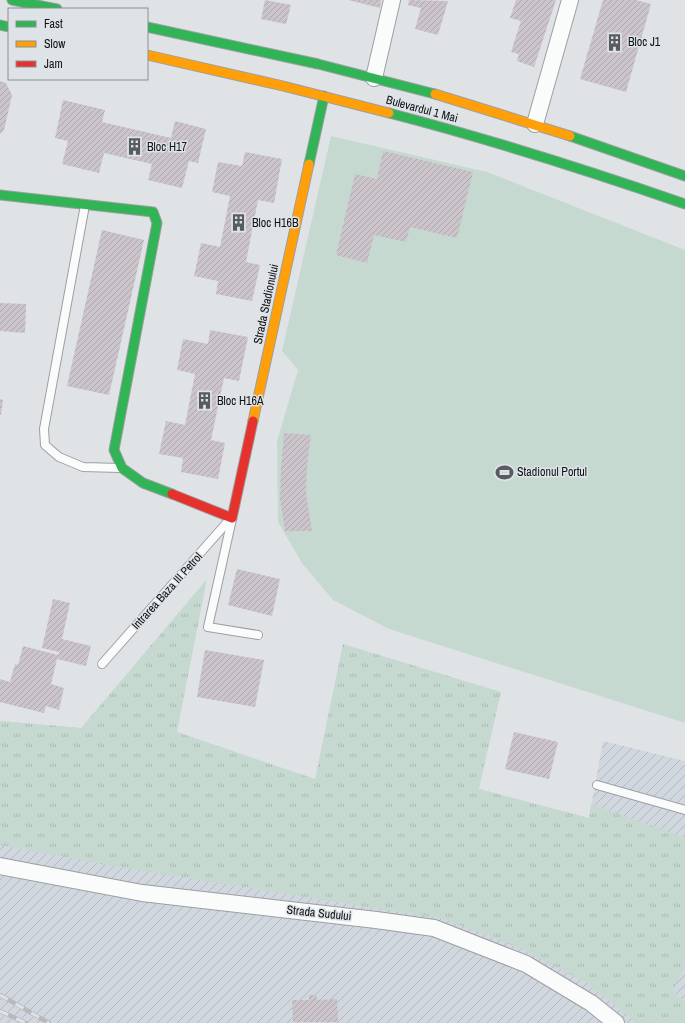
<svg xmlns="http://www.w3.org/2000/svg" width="685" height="1023" viewBox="0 0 685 1023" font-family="'Archivo Narrow',sans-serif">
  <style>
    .industrial { fill: url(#industrial-furrows) }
    .grass { fill: url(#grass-tufts) }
    .garden { fill: #c6d9d0 }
    .building { fill: url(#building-hatch) }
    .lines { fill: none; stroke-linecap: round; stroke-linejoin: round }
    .lane-casing { stroke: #9d9fa2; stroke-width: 10 }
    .street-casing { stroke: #9d9fa2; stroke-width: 18 }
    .fast-casing { stroke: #9d9fa2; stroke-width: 11 }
    .slow-casing { stroke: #9d9fa2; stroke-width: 11 }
    .jam-casing { stroke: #9d9fa2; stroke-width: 11 }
    .lane { stroke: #fafbfb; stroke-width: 8 }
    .street { stroke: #fafbfb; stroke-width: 16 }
    .fast { stroke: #30b455; stroke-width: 9 }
    .slow { stroke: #ff9f0a; stroke-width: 9 }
    .jam { stroke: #e5322d; stroke-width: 9 }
    .rail-casing { stroke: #b9b9ba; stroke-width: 4.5 }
    .rail { stroke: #dee3e8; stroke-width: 3; stroke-dasharray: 9; stroke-linecap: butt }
    .labels { text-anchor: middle; stroke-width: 3; stroke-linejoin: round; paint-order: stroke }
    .poi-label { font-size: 12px; fill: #111314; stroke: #dee3e8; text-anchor: start }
    .street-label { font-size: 12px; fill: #111314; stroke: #dee3e8 }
  </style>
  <defs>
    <pattern id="industrial-furrows" width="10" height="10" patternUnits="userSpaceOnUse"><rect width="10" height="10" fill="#d0d7df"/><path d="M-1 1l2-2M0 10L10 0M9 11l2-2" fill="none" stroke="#b2b8be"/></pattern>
    <pattern id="grass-tufts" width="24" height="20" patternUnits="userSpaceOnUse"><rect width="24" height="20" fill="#c6d9d0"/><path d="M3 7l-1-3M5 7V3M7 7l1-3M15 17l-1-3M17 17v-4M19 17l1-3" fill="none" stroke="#a9b9b2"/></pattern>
    <pattern id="building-hatch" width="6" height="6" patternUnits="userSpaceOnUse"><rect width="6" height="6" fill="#cbc4ca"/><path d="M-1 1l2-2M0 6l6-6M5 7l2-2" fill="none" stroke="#ada8ad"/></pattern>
  </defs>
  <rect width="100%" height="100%" fill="#e0e3e6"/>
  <path class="industrial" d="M0 721 81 728 177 732 315 780 479 789 589 818 603 741 685 761V1023H0Z"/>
  <path class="grass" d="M207 579 177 732 315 779 343 644 501 692 479 789 589 818 591 804 685 838V965L673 991 685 1003V1023H637L587 983 517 947 443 919 112 866 0 845V721L81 728Z"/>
  <path class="garden" d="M331 136 487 172 685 250V723L389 629 333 600 302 563 278 522 277 441 298 370 282 351Z"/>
  <g class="building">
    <path d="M265 0 291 5 286 24 261 19Z"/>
    <path d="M348 0H381L380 8Z"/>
    <path d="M409 0 448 1 438 35 415 29 421 8 408 5Z"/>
    <path d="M516 0H556L534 67 517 61 519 54 511 52 521 21 510 18Z"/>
    <path d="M603 0H636L651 4 626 92 580 79Z"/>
    <path d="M0 81 6 83 12 95 4 130 0 134Z"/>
    <path d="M63 100 105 110 102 122 171 138 175 121 206 129 198 163 189 161 182 188 148 180 152 164 104 153 99 173 62 164 68 141 55 138Z"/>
    <path d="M383 151 473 172 457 238 410 227 406 242 374 235 367 263 336 255 355 174 377 179Z"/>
    <path d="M245 152 282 159 274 203 258 200 246 262 260 265 252 301 216 294 218 281 194 276 201 243 220 247 230 196 212 192 218 162 242 166Z"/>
    <path d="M102 230 144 240 109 395 67 386Z"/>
    <path d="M0 303 26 304 25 333 0 331Z"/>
    <path d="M210 330 248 337 239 381 224 378 211 440 225 443 218 479 181 472 183 458 159 454 166 421 185 425 195 374 177 370 183 339 208 344Z"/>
    <path d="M0 399 3 400 1 415H0Z"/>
    <path d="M284 433 311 435 307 465 306 493 312 531H285L280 499 281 467Z"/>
    <path d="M237 569 280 579 272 616 228 605Z"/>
    <path d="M53 599 70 603 62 639 91 646 86 666 57 659 51 684 64 688 59 710 46 706 44 713 0 702V679L10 682 15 664 18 665 23 646 58 655 59 652 42 648Z"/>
    <path d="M205 650 264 660 255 707 197 697Z"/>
    <path d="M514 732 558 742 549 779 505 769Z"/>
    <path d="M309 995H316L317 1000 337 999 338 1022H293L292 1000H309Z"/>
  </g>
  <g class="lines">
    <defs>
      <g id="lane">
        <path d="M85 205 44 429 45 445 59 457 83 467 120 468"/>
        <path d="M232 519 208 627 258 635"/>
        <path d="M102 664 231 518"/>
        <path d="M597 785 685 810"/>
      </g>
      <g id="street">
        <path d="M374 78 392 0"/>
        <path d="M535 124 570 0"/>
        <path d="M0 866 142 893 376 920 434 928 526 964 591 1003 616 1023"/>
      </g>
      <g id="fast">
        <path d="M12 0 57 9"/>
        <path d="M0 25 9 27"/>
        <path d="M147 27 318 64 435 94"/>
        <path d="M389 113C489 139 587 170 685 204"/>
        <path d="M570 136 685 176"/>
        <path d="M309 164 324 96"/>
        <path d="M0 195 153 212 157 223 114 450 122 468 143 483 172 494"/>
      </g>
      <g id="slow">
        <path d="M147 55 283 86 389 113"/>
        <path d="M435 94 570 136"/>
        <path d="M253 421 309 164"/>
      </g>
      <path id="jam" d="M172 494 232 518 253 421"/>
    </defs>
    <use href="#lane" class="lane-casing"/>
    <use href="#street" class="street-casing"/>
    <use href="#fast" class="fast-casing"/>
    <use href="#slow" class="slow-casing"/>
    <use href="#jam" class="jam-casing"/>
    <use href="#lane" class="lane"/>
    <use href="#street" class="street"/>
    <use href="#fast" class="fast"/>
    <use href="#slow" class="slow"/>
    <use href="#jam" class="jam"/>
    <defs>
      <g id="rail">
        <path d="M0 995 49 1023"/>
        <path d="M0 1011 26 1023"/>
      </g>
    </defs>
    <use href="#rail" class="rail-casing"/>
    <use href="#rail" class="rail"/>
  </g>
  <defs>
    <symbol id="building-bare" viewBox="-9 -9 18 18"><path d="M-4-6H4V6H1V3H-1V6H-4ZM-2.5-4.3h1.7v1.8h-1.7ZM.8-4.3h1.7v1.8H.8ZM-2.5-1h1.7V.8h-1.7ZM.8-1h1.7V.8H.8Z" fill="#595c5e" stroke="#dee3e8" stroke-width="2.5" paint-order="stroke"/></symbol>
    <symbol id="stadium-bare" viewBox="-9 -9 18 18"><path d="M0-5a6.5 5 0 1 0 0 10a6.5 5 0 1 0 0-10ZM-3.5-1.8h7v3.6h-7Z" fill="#595c5e" stroke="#dee3e8" stroke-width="2.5" paint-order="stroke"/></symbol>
  </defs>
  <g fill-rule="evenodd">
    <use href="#building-bare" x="602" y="30" width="25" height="25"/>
    <use href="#building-bare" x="122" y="134" width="25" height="25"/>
    <use href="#building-bare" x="226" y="210" width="25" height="25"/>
    <use href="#building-bare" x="192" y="388" width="25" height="25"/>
    <use href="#stadium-bare" x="492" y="460" width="25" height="25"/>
  </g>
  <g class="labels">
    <g class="poi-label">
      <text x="628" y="46">Bloc J1</text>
      <text x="147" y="151">Bloc H17</text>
      <text x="252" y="227">Bloc H16B</text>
      <text x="217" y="405">Bloc H16A</text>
      <text x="517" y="476">Stadionul Portul</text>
    </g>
    <g class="street-label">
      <text transform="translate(422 109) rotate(15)" y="4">Bulevardul 1 Mai</text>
      <text transform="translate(266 304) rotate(-78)" y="4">Strada Stadionului</text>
      <text transform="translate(167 591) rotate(-48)" y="4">Intrarea Baza III Petrol</text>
      <text transform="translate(319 913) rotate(6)" y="4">Strada Sudului</text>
    </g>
  </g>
  <rect x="8" y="8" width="140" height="72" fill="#dee3e8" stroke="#8c9093"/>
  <rect x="16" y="21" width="20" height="6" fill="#30b455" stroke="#8c9093"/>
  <text x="44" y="28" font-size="12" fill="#111314">Fast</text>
  <rect x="16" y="41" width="20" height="6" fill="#ff9f0a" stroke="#8c9093"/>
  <text x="44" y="48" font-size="12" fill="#111314">Slow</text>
  <rect x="16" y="61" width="20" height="6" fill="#e5322d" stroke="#8c9093"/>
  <text x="44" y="68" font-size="12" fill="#111314">Jam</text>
</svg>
